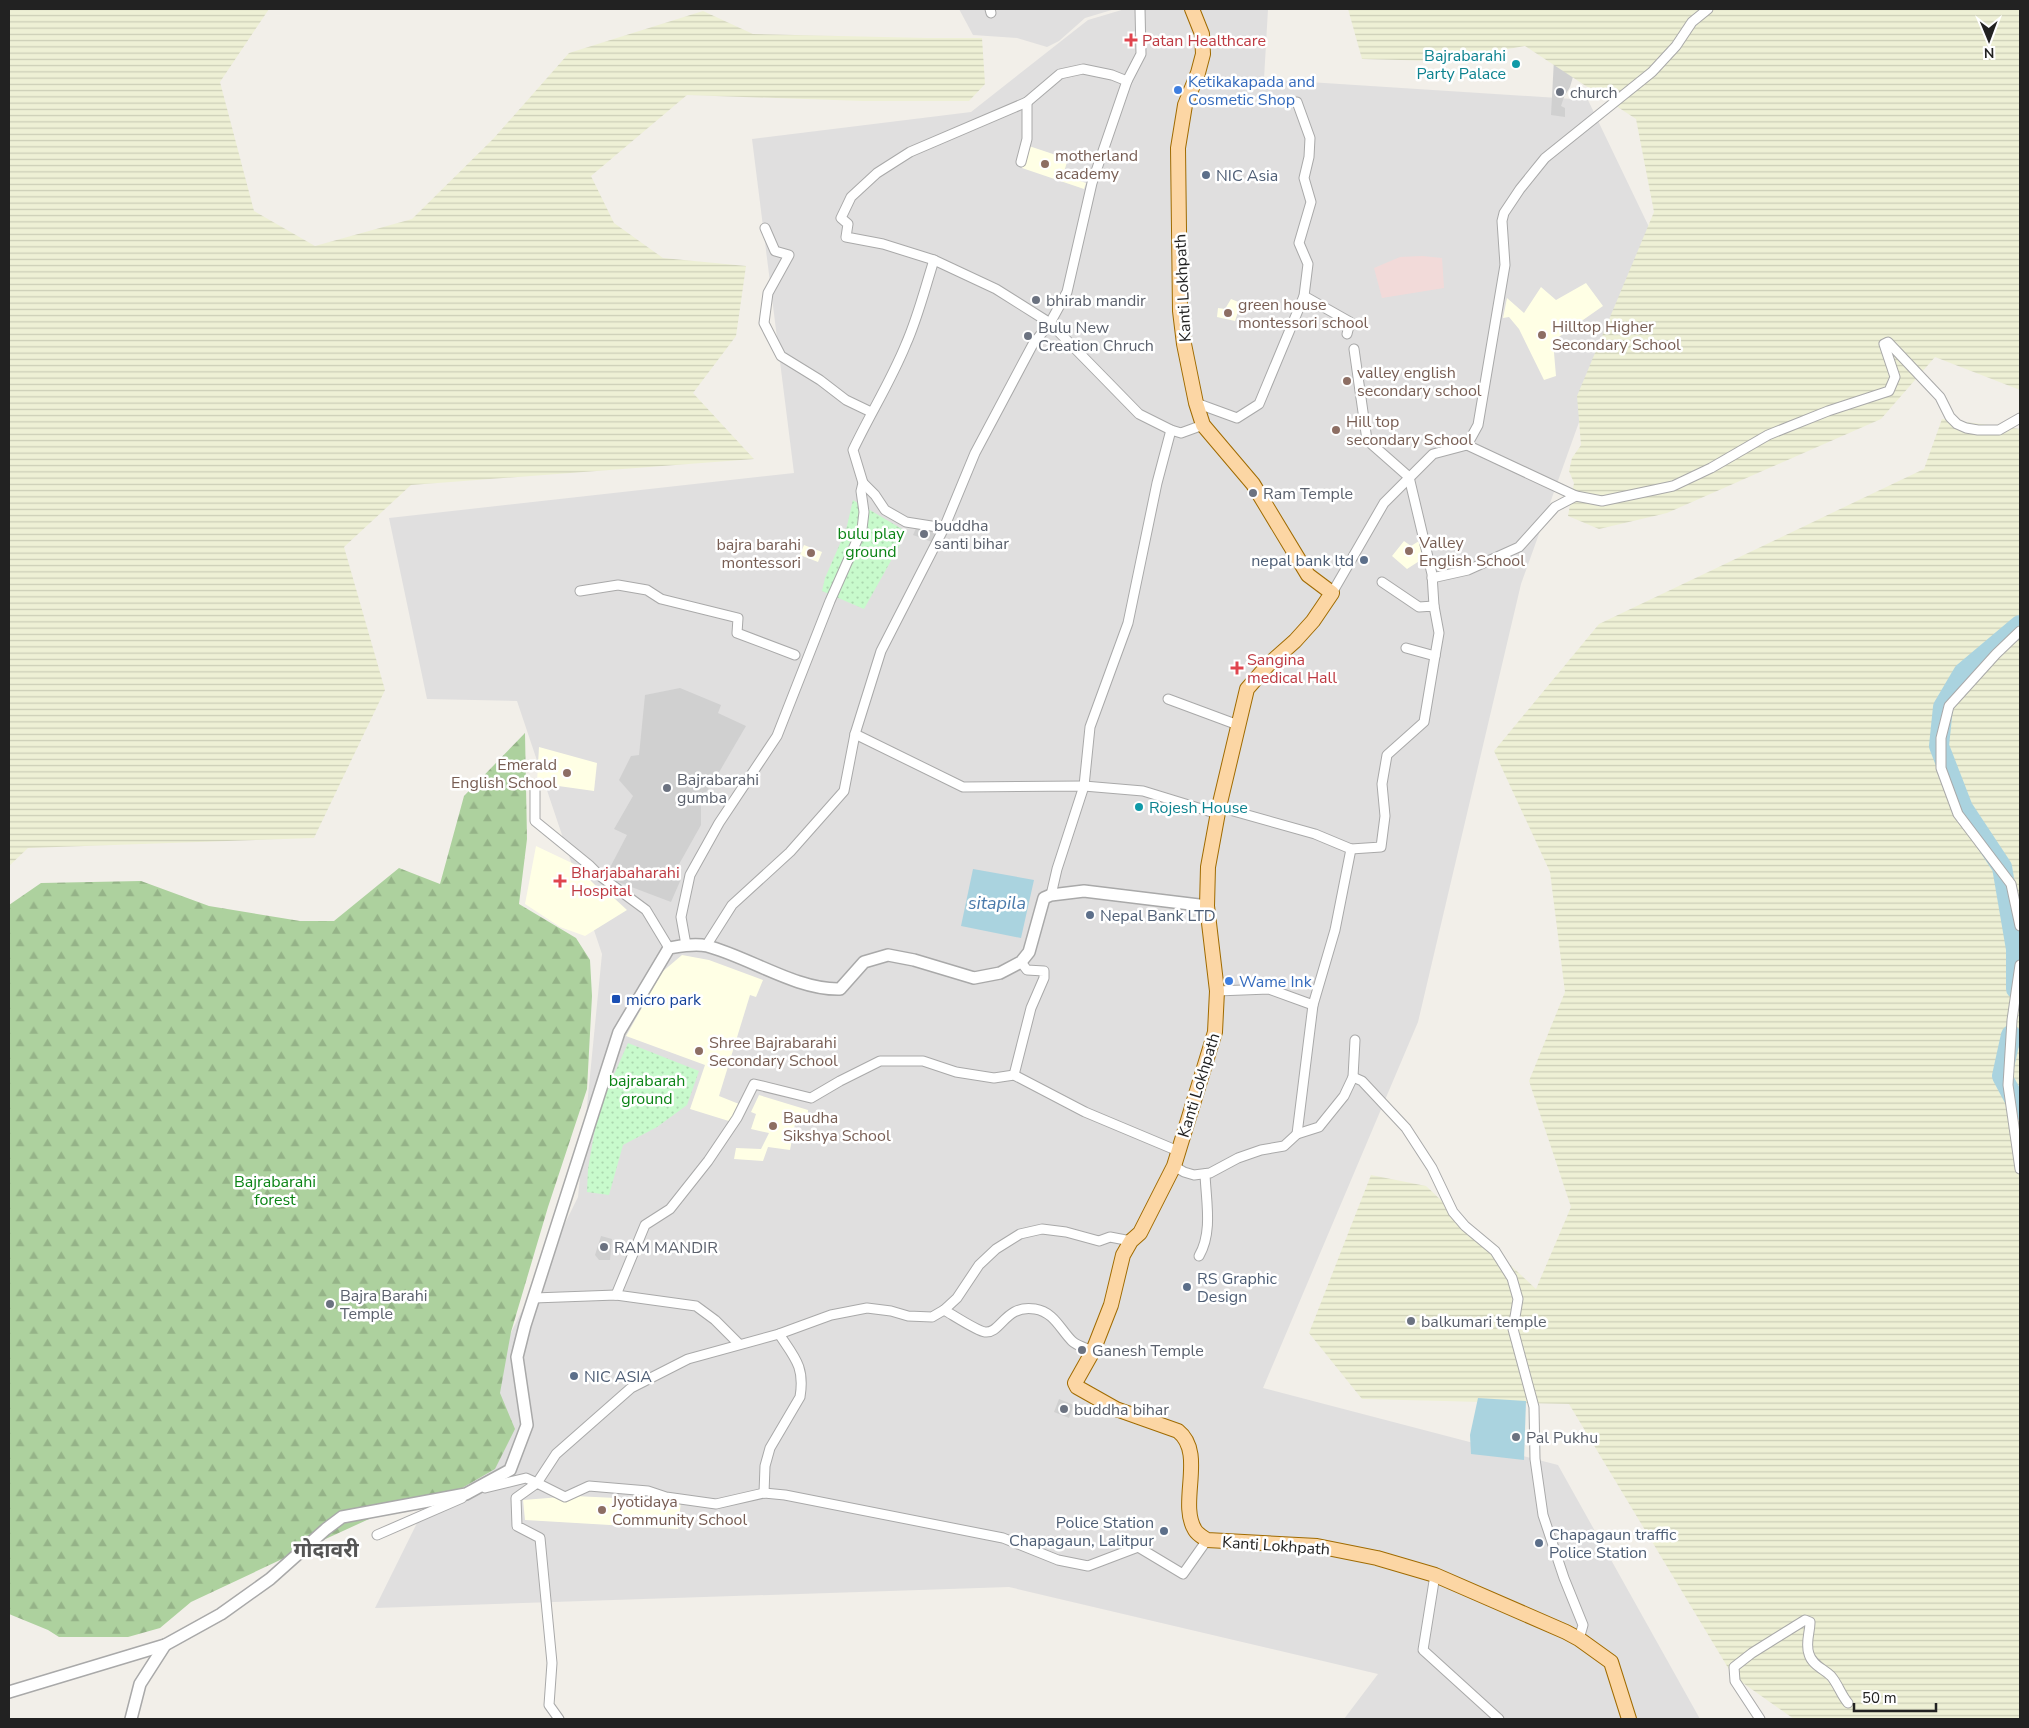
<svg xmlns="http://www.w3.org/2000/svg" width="2029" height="1728" viewBox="0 0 2029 1728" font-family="'Nunito Sans','Noto Sans Devanagari',sans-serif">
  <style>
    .residential { fill: #e0dfdf }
    .commercial { fill: #f2dad9 }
    .education { fill: #ffffe5 }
    .religious { fill: #d0d0d0 }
    .farmland { fill: url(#farmland-rules) }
    .forest { fill: url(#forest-firs) }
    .park { fill: url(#park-dots) }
    .water { fill: #aad3df }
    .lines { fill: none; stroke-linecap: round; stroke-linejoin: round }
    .river { stroke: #aad3df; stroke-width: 20 }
    .minor-casing { stroke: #a9a9a9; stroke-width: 11 }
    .tertiary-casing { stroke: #a9a9a9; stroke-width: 14 }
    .primary-casing { stroke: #a06b00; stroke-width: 16 }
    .minor { stroke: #fff; stroke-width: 9 }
    .tertiary { stroke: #fff; stroke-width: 11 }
    .primary { stroke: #fcd6a4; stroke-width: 14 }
    .health-dot { fill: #e0444e; stroke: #fff; stroke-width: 2 }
    .culture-dot { fill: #0f9aa8; stroke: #fff; stroke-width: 2 }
    .shop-dot { fill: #3f7fe0; stroke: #fff; stroke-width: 2 }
    .worship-dot { fill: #6b7280; stroke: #fff; stroke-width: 2 }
    .education-dot { fill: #8d6e63; stroke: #fff; stroke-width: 2 }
    .service-dot { fill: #5c6f8a; stroke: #fff; stroke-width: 2 }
    .transit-dot { fill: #1a4fb4; stroke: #fff; stroke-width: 2 }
    .labels { text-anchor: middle; stroke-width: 5; stroke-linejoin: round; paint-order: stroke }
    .health-label { font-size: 16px; fill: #be3a42; stroke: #fff; text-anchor: start }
    .culture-label { font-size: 16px; fill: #0d838f; stroke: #fff; text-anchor: end }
    .shop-label { font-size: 16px; fill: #366cbe; stroke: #fff; text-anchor: start }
    .worship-label { font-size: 16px; fill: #5b616d; stroke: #fff; text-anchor: start }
    .education-label { font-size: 16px; fill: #785e54; stroke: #fff; text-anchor: start }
    .service-label { font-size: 16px; fill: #4e5e75; stroke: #fff; text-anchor: start }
    .street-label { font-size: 16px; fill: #222; stroke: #fff }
    .park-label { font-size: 16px; fill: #0c8416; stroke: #fff }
    .transit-label { font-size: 16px; fill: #164399; stroke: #fff; text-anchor: start }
    .water-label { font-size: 18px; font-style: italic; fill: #4a7aab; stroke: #fff }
    .district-label { font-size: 21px; font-weight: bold; fill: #555; stroke: #fff }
  </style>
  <defs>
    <pattern id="farmland-rules" width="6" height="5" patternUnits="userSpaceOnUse" patternTransform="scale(1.25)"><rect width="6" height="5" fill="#eef0d5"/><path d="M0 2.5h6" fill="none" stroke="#ccceb7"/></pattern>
    <pattern id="forest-firs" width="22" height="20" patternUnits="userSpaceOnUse" patternTransform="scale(1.25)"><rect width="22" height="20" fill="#add19e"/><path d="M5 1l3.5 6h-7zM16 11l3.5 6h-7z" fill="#95b388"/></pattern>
    <pattern id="park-dots" width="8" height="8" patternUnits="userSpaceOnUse" patternTransform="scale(1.25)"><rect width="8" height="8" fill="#c8facc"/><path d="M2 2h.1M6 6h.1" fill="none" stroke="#acd6af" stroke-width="1.8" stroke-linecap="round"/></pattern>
  </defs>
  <rect width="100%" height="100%" fill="#f2efe9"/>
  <g class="residential">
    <path d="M959 9H1115L1085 18 1059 41 1047 47 1017 38 973 35Z"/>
    <path d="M1125 9H1268L1264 79 1588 100 1649 227 1521 584 1418 1022 1263 1388 1558 1465 1700 1719H1344L1378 1674 1009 1587 375 1608 578 1197 602 954 517 701 427 699 389 518 794 473 752 139 971 112 1088 20Z"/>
  </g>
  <path class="commercial" d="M1422 256 1442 258 1444 288 1382 298 1374 268 1400 257Z"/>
  <g class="education">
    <path d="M1029 146 1068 159 1063 175 1086 183 1084 189 1022 168Z"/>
    <path d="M1586 283 1603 306 1553 341 1556 376 1544 380 1519 329 1509 317 1503 318 1507 298 1524 313 1541 287 1556 300Z"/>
    <path d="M1231 299 1241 303 1235 321 1217 317 1218 308 1225 309Z"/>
    <path d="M1404 541 1411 546 1419 541 1424 558 1407 569 1392 556Z"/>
    <path d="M804 545 822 552 818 562 800 555Z"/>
    <path d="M539 747 597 763 594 791 537 783Z"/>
    <path d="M536 846 574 864 608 898H614L627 910 585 936 560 927 525 904Z"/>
    <path d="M682 955 709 960 763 980 756 997 750 995 719 1096 739 1104 732 1122 690 1109 705 1065 626 1036 662 972Z"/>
    <path d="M759 1095 808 1110V1121L795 1124 790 1150 768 1147 763 1161 734 1159 736 1148 761 1149 769 1133 751 1129 756 1114 751 1112Z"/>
    <path d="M574 1496 681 1501 678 1529 525 1520 523 1500Z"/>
  </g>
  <g class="religious">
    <path d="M1554 59 1577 63 1570 87 1564 97 1561 106 1565 108V117L1551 115Z"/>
    <path d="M917 526 935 533 932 542 913 535Z"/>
    <path d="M680 688 721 705 718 713 746 726 718 774 701 800V825L673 875 681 879 671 902 605 877 627 835 614 829 633 796 619 780 631 756 639 755 645 695Z"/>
    <path d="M601 1236 612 1239 610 1260H599L595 1255Z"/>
    <path d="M1059 1399 1074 1405 1069 1418 1054 1412Z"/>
  </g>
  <g class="farmland">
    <path d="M9 9H269L220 82 254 211 315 246 412 219 494 138 569 53 703 11 753 34 927 38H982L985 84 969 101H863L687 95 591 176 614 223 663 258 746 266 736 336 693 393 754 459 411 485 344 547 385 690 314 838 28 848 9 866Z"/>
    <path d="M1348 9H2020V390L1935 357 1881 419 1667 513 1599 529 1568 516 1574 483 1569 471 1572 458 1581 445 1577 396 1654 212 1636 119 1525 46 1439 61 1362 59Z"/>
    <path d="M1942 419 2020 429V1719H1794L1733 1676 1569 1404 1362 1399 1309 1333 1371 1175 1426 1186 1536 1289 1571 1207 1529 1081 1565 992 1550 872 1494 751 1599 624 1924 469Z"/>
  </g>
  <path class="forest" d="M525 733 527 839 519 904 576 938 590 960 592 996 587 1089 548 1207 511 1332 500 1393 515 1429 495 1469 462 1488 380 1514 295 1553 191 1602 160 1628 128 1637H59L48 1630 9 1614V905L41 883 141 881 209 906 300 921H334L399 868 440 884 464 796Z"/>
  <g class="park">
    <path d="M853 500 907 532 864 609 822 591 825 578 846 530Z"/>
    <path d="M628 1043 699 1071 687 1105 657 1127 623 1145 609 1195 587 1192 588 1169 598 1111Z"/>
  </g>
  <g class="water">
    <path d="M973 869 1034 880 1021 938 961 926Z"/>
    <path d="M1478 1398 1526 1401 1524 1460 1471 1454 1470 1435Z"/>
  </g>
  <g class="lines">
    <g class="river">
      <path d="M2016 989V949L2002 867 1963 808 1939 746 1943 707 1963 673 2020 625"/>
      <path d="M2011 1035 2002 1076 2020 1110"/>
    </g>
    <defs>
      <g id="minor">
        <path d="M990 9 991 13"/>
        <path d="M1127 81 1112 75 1083 69 1060 74 1027 102 910 152 877 173 851 197 841 218 848 224 846 237 883 244 934 260 996 289 1050 323 1139 414 1171 430 1181 433 1203 425"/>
        <path d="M1021 162 1027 139V102"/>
        <path d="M765 228 775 251 789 255 768 293 764 323 781 356 820 380 846 400 871 412"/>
        <path d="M1304 296 1350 322 1347 334"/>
        <path d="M1354 349 1367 440 1409 477 1432 574 1434 606"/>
        <path d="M1196 403 1237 418 1259 404 1304 296 1308 264 1299 243 1311 202 1304 178 1309 157 1310 138 1297 102"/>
        <path d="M1467 445 1576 496 1602 501 1673 486 1711 468 1768 435 1828 411 1889 391 1895 377 1884 344 1888 342 1940 397 1950 417 1957 424 1966 428 1978 430H1999L2020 418"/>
        <path d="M944 528 975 453 1033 344 1050 323 1067 292 1092 183 1127 81 1141 54 1140 9"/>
        <path d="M1432 578 1468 570 1519 547 1555 507 1576 496"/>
        <path d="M1382 582 1419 607 1434 606 1439 633 1435 656"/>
        <path d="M580 591 618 585 647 590 661 599 738 618 737 633 795 655"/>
        <path d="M1332 593 1384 503 1433 454 1467 445 1478 425 1505 265 1502 221 1504 213 1520 189 1545 158 1652 72 1676 46 1692 22 1708 9"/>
        <path d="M2020 631 1996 654 1949 706 1941 738V768L1958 814 2011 884 2020 926"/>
        <path d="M1168 699 1238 725"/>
        <path d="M855 734 963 787 1084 786 1143 791 1218 814"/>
        <path d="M535 785V821L589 865 600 876 646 910 669 948"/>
        <path d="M1219 807 1315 834 1351 849 1381 847 1385 816 1382 784 1387 755 1424 722 1435 656 1406 648"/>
        <path d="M1051 895 1057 869 1084 786 1090 727 1128 623 1157 483 1171 430"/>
        <path d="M686 945 681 917 690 875 719 823 777 736 830 601 862 529 864 512 861 491 863 483 853 450C870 414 891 381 906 344 918 317 925 288 934 260"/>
        <path d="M706 946 732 905 790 852 844 791 855 734 881 651 944 528 906 522 885 510 875 495 863 483"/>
        <path d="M2020 965 2012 1020 2008 1085 2020 1169"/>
        <path d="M1217 991 1269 989 1313 1005 1335 930 1351 849"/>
        <path d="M1014 1075 1031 1008 1044 978V971L1027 970 1021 962"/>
        <path d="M1353 1077 1362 1081 1406 1128 1432 1168 1453 1212 1465 1226 1495 1251 1512 1278 1518 1299 1513 1329 1534 1407 1535 1459 1543 1515 1564 1578 1583 1625 1579 1639"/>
        <path d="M1297 1134 1313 1005"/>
        <path d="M1174 1166 1184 1172 1194 1175 1210 1173 1238 1158 1261 1150 1284 1146 1297 1134 1319 1127 1344 1096 1353 1077 1355 1040"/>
        <path d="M1199 1256C1213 1232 1206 1201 1205 1174"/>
        <path d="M616 1295 645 1225 670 1209 708 1161 737 1118 754 1084 811 1098 840 1081 880 1061H923L956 1072 994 1078 1014 1075 1085 1112 1178 1151"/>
        <path d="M534 1298 616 1295 696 1306 715 1320 739 1344"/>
        <path d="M944 1310C953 1315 977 1331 985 1332 1001 1334 1005 1304 1035 1309 1054 1312 1060 1329 1072 1341 1077 1346 1086 1348 1093 1351"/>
        <path d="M485 1488 526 1478 537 1483 556 1454 631 1388 688 1359 779 1334 831 1315 867 1308 891 1311 908 1316 932 1317 944 1310 957 1298 979 1265 996 1249 1020 1234 1042 1229 1066 1232 1099 1241 1110 1237 1131 1241"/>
        <path d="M764 1493 765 1466 770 1448 800 1397C805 1367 795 1358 779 1334"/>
        <path d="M377 1535 462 1498"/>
        <path d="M1435 1575 1423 1650 1499 1719"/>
        <path d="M559 1719 549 1705 552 1663 540 1538 517 1526 516 1498 537 1483 565 1497 589 1486 648 1491 666 1497 716 1504 764 1493 785 1495 1003 1538 1058 1560 1088 1566 1138 1547 1183 1574 1207 1540"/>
        <path d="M1760 1719 1735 1681 1734 1667 1752 1653 1805 1620 1810 1622C1810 1633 1805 1643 1809 1654 1812 1665 1824 1669 1831 1676 1838 1684 1841 1695 1848 1703"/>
      </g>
      <g id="tertiary">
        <path d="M9 1692 165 1645"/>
        <path d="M131 1719 140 1684 165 1645 221 1614 270 1579 326 1529 342 1517 466 1494 510 1470 527 1425 517 1357 525 1325 619 1032 669 948C681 946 695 943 707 946 749 957 796 990 840 989L864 962 888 955 914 960 974 978 1000 973 1021 962 1029 952 1044 898 1051 895 1084 891 1207 906"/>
      </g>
      <path id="primary" d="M1192 9 1202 34 1203 54 1198 73 1185 105 1178 148 1180 311 1184 344 1196 403 1203 425 1253 484 1308 575 1332 593 1313 621 1295 641 1268 665 1247 689 1219 807 1208 867 1207 906 1217 991 1215 1032 1174 1166 1140 1233 1131 1241 1123 1255 1111 1305 1093 1351 1075 1383 1077 1387 1116 1409 1178 1431C1206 1453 1178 1503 1195 1530 1198 1535 1203 1537 1207 1540L1317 1546 1377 1558 1435 1575 1566 1632 1579 1639 1611 1662 1629 1719"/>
    </defs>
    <use href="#minor" class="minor-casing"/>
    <use href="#tertiary" class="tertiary-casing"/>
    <use href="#primary" class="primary-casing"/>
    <use href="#minor" class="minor"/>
    <use href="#tertiary" class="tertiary"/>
    <use href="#primary" class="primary"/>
  </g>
  <g class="health-dot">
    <path d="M1128.5 32.5h5v5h5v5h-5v5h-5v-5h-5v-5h5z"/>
    <path d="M1234.5 660.5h5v5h5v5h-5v5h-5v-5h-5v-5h5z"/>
    <path d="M557.5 873.5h5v5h5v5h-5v5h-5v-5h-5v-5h5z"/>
  </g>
  <g class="culture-dot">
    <circle cx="1516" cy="64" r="5"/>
    <circle cx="1139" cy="807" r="5"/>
  </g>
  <g class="shop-dot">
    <circle cx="1178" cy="90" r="5"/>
    <circle cx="1229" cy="981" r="5"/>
  </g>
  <g class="worship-dot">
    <circle cx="1560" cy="92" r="5"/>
    <circle cx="1036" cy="300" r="5"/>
    <circle cx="1028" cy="336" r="5"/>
    <circle cx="1253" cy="493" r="5"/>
    <circle cx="924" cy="534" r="5"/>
    <circle cx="667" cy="788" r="5"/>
    <circle cx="604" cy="1247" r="5"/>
    <circle cx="330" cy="1304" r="5"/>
    <circle cx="1411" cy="1321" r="5"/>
    <circle cx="1082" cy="1350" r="5"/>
    <circle cx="1064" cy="1409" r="5"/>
    <circle cx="1516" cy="1437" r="5"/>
  </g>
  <g class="education-dot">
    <circle cx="1045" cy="164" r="5"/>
    <circle cx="1228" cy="313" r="5"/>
    <circle cx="1542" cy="335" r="5"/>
    <circle cx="1347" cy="381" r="5"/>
    <circle cx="1336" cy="430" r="5"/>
    <circle cx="1409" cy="551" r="5"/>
    <circle cx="811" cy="553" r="5"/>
    <circle cx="567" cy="773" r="5"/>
    <circle cx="699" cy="1051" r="5"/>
    <circle cx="773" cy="1126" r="5"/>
    <circle cx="602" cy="1510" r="5"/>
  </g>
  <g class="service-dot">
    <circle cx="1206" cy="175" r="5"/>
    <circle cx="1364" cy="560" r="5"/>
    <circle cx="1090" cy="915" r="5"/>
    <circle cx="1187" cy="1287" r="5"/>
    <circle cx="574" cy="1376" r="5"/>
    <circle cx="1164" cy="1531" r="5"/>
    <circle cx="1539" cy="1543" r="5"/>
  </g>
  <rect class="transit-dot" x="611" y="994" width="10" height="10" rx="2.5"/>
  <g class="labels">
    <g class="health-label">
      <text x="1142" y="46">Patan Healthcare</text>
      <text x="1247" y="665">Sangina<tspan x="1247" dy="18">medical Hall</tspan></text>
      <text x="571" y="878">Bharjabaharahi<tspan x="571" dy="18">Hospital</tspan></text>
    </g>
    <g class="culture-label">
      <text x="1506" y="61">Bajrabarahi<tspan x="1506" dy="18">Party Palace</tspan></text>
      <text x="1149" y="813" text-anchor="start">Rojesh House</text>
    </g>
    <g class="shop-label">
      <text x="1188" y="87">Ketikakapada and<tspan x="1188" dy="18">Cosmetic Shop</tspan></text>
      <text x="1239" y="987">Wame Ink</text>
    </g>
    <g class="worship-label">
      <text x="1570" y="98">church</text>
      <text x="1046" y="306">bhirab mandir</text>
      <text x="1038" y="333">Bulu New<tspan x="1038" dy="18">Creation Chruch</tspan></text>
      <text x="1263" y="499">Ram Temple</text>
      <text x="934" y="531">buddha<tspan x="934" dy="18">santi bihar</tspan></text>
      <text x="677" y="785">Bajrabarahi<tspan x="677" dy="18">gumba</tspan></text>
      <text x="614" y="1253">RAM MANDIR</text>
      <text x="340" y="1301">Bajra Barahi<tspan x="340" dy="18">Temple</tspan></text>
      <text x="1421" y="1327">balkumari temple</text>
      <text x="1092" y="1356">Ganesh Temple</text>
      <text x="1074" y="1415">buddha bihar</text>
      <text x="1526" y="1443">Pal Pukhu</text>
    </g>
    <g class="education-label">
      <text x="1055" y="161">motherland<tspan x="1055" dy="18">academy</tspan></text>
      <text x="1238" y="310">green house<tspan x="1238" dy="18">montessori school</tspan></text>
      <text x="1552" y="332">Hilltop Higher<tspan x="1552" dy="18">Secondary School</tspan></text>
      <text x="1357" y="378">valley english<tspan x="1357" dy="18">secondary school</tspan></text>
      <text x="1346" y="427">Hill top<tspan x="1346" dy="18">secondary School</tspan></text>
      <text x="1419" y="548">Valley<tspan x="1419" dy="18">English School</tspan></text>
      <text x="801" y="550" text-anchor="end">bajra barahi<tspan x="801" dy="18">montessori</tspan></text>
      <text x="557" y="770" text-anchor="end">Emerald<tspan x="557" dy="18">English School</tspan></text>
      <text x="709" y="1048">Shree Bajrabarahi<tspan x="709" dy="18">Secondary School</tspan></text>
      <text x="783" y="1123">Baudha<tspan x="783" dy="18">Sikshya School</tspan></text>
      <text x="612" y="1507">Jyotidaya<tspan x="612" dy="18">Community School</tspan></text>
    </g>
    <g class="service-label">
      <text x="1216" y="181">NIC Asia</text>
      <text x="1354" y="566" text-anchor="end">nepal bank ltd</text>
      <text x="1100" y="921">Nepal Bank LTD</text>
      <text x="1197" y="1284">RS Graphic<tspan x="1197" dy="18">Design</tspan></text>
      <text x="584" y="1382">NIC ASIA</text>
      <text x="1154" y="1528" text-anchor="end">Police Station<tspan x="1154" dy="18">Chapagaun, Lalitpur</tspan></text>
      <text x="1549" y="1540">Chapagaun traffic<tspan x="1549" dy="18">Police Station</tspan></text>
    </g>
    <g class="street-label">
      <text transform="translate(1182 288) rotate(-93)" y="6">Kanti Lokhpath</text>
      <text transform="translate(1198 1085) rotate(-73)" y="6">Kanti Lokhpath</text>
      <text transform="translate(1276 1545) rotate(4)" y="6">Kanti Lokhpath</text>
    </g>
    <g class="park-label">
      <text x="871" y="539">bulu play<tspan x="871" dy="18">ground</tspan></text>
      <text x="647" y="1086">bajrabarah<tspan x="647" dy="18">ground</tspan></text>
      <text x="275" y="1187">Bajrabarahi<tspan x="275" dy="18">forest</tspan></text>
    </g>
    <g class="transit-label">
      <text x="626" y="1005">micro park</text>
    </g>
    <g class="water-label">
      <text x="997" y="909">sitapila</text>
    </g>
    <g class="district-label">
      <text x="326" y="1557">गोदावरी</text>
    </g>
  </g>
  <rect width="2029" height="1728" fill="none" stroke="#222222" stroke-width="20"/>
  <g transform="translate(1989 40) rotate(179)" stroke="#ffffff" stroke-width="4" paint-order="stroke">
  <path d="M0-4L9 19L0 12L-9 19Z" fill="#222222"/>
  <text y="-8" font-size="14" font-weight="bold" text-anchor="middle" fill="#222222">N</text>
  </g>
  <path d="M1854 1703v8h82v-8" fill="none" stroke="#222222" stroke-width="2.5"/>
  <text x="1862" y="1703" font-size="15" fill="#222222" stroke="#ffffff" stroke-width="4" paint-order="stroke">50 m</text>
</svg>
